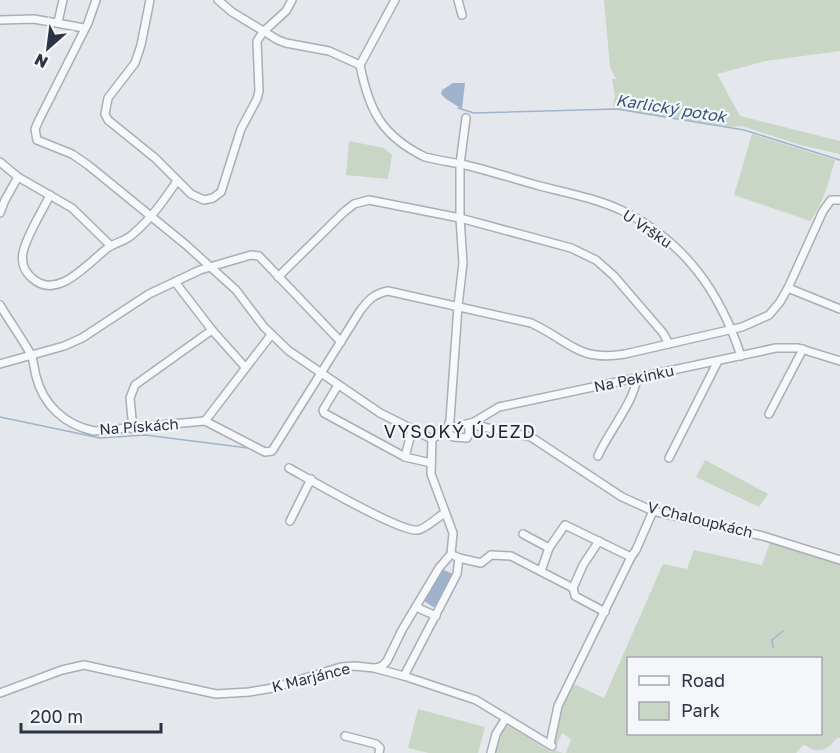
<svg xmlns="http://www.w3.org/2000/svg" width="840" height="753" viewBox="0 0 840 753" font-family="'Golos Text',sans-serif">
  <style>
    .green { fill: #c9d6c5; fill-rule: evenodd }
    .water { fill: #9fb4cc }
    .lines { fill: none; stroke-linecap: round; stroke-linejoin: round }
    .stream { stroke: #9fb4cc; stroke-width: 1.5 }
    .minor-casing { stroke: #a9aeb7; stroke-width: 10 }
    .minor { stroke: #f7f8fa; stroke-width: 7 }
    .labels { text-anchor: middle; stroke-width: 4.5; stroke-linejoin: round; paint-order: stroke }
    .street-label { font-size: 15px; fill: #2b3445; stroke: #f4f6f9 }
    .water-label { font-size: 16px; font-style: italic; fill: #34527a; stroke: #f4f6f9 }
    .quarter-label { font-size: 18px; letter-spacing: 1.5px; fill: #1d2536; stroke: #f4f6f9 }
  </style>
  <rect width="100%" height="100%" fill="#e4e7ec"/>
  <g class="green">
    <path d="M604 0H840V51L766 61 717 74 740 116 840 141V154L800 145 742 126 729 127 620 109 613 106 615 96 612 79H616L610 67Z"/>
    <path d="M752 134 835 160C828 184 824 202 810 221L734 195Z"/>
    <path d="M349 141 384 148 392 155 388 179 346 175Z"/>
    <path d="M705 460 768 494 759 507 696 477Z"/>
    <path d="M771 540 840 562V738H837C830 746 824 753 812 749 809 748 807 745 803 745L796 753H566L571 739 562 733 557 744H553L562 708 574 684 604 698 663 564 687 569 694 550 762 565ZM628 658H820V734H628Z"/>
    <path d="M418 709 485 727 478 753H429L408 748Z"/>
    <path d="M508 725 551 752 555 750 563 753H495L503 730Z"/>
  </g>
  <g class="water">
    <path d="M453 83H465L462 109 446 99 441 94 442 90Z"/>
    <path d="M442 569 453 574 436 606 433 607 424 601Z"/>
  </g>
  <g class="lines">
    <g class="stream">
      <path d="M458 108 474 113 617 109 744 130 840 160"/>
      <path d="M0 417 100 438 145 435 248 448"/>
      <path d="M773 648 772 640 783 631"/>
    </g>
    <defs>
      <g id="minor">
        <path d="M96 0 88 23 39 120 35 129 37 140 72 154 88 165 185 244 236 290 264 327 289 351 380 413 432 439"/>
        <path d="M150 0 141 45 135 63 108 98 105 114 108 120 155 158 191 194 204 200 213 198 221 192 241 129 257 99 259 91 257 41 263 32 286 11 292 0"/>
        <path d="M218 0 232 12 278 40 286 43 329 51 360 65"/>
        <path d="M395 0 360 65C369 111 382 136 425 157 437 160 449 162 461 164 488 170 514 179 540 186 568 193 598 199 623 211 685 242 720 292 741 356"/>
        <path d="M458 0 462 15"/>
        <path d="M0 20 34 19 84 28"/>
        <path d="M58 22 63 0"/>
        <path d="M0 162 18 177 72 208 111 246"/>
        <path d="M50 195C43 210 25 238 23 253 21 263 25 272 32 278 58 302 89 261 109 247 117 242 126 241 133 234 151 219 164 200 177 181"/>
        <path d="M0 213 5 200 18 177"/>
        <path d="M278 277 344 212 354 204 369 200 460 218 571 248 596 260 614 276 663 333 669 344"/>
        <path d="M175 282 212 330 245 367"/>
        <path d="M788 288 840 309"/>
        <path d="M0 305C10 322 21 337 30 353 34 360 34 369 36 376 43 405 65 425 94 431L205 421 271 335"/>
        <path d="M0 364 64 346 82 338 149 294 200 270 251 255 259 256 341 342"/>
        <path d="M338 385 323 410 324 413 405 457 431 463"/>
        <path d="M769 414 803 349"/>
        <path d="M205 421 265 452 272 451 360 311C369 299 374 294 388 291L531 323C570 341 577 362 625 354L742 327 769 315 780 302 788 288 823 211 831 200H840"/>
        <path d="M469 424 531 437 622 497 653 511 763 536 840 560"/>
        <path d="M133 429 130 398 135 385 212 330"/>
        <path d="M447 429 450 420 458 306 463 263 460 218V164L466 118"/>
        <path d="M447 429 450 435 454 437 467 438 469 434V424"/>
        <path d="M432 439 447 429 474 422 499 407 776 348H798L840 361"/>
        <path d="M598 456C606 436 637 397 636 379"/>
        <path d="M405 457 412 430"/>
        <path d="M669 458 718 361"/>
        <path d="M289 468C309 479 401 533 418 530 426 529 437 517 445 513"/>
        <path d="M290 521 311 479"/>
        <path d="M523 534 549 548"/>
        <path d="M459 558 481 563 491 555 511 556 573 588 583 565 599 541"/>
        <path d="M541 571 549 548 565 525 631 557"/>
        <path d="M573 588 575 596 605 612"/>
        <path d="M416 607 436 616"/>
        <path d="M376 668 382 666 387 661 402 630 439 568 451 554 453 533 431 474 432 439"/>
        <path d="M404 676 457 574 459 558 455 556"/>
        <path d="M0 693 62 670 84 665 216 694 249 692 273 688 341 667 355 666 374 668 404 676 476 700 552 746"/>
        <path d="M345 736 376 744 380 748 379 753"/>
        <path d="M550 744 558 706 631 557 636 550 653 511"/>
        <path d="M491 753 496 734 506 718"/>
      </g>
    </defs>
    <use href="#minor" class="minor-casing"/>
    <use href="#minor" class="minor"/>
  </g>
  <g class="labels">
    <g class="street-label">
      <text transform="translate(647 229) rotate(34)" y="5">U Vršku</text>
      <text transform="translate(634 379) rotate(-12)" y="5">Na Pekinku</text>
      <text transform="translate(139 427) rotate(-4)" y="5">Na Pískách</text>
      <text transform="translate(700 520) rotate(14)" y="5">V Chaloupkách</text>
      <text transform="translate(311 678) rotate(-14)" y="5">K Marjánce</text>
    </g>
    <g class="water-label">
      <text transform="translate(671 108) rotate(9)" y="6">Karlický potok</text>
    </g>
    <g class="quarter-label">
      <text x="460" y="438">VYSOKÝ ÚJEZD</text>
    </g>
  </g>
  <rect x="627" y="657" width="195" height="78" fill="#f4f6f9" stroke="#a4a8b1" stroke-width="1.5"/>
  <rect x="639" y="676" width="30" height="9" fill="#f7f8fa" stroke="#a4a8b1" stroke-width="1.5"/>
  <text x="681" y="687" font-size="18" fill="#2b3445">Road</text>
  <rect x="639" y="702" width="30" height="18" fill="#c9d6c5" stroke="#a4a8b1" stroke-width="1.5"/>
  <text x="681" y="717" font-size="18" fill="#2b3445">Park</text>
  <g transform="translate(48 48) rotate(208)" stroke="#f4f6f9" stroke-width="4.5" paint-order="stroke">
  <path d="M0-4.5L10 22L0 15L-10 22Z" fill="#2b3445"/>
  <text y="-9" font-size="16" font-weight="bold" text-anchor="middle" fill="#2b3445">N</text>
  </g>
  <path d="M21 723v9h140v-9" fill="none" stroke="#2b3445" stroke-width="3"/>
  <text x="30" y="723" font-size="18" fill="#2b3445" stroke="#f4f6f9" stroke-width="4.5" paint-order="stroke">200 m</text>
</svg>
